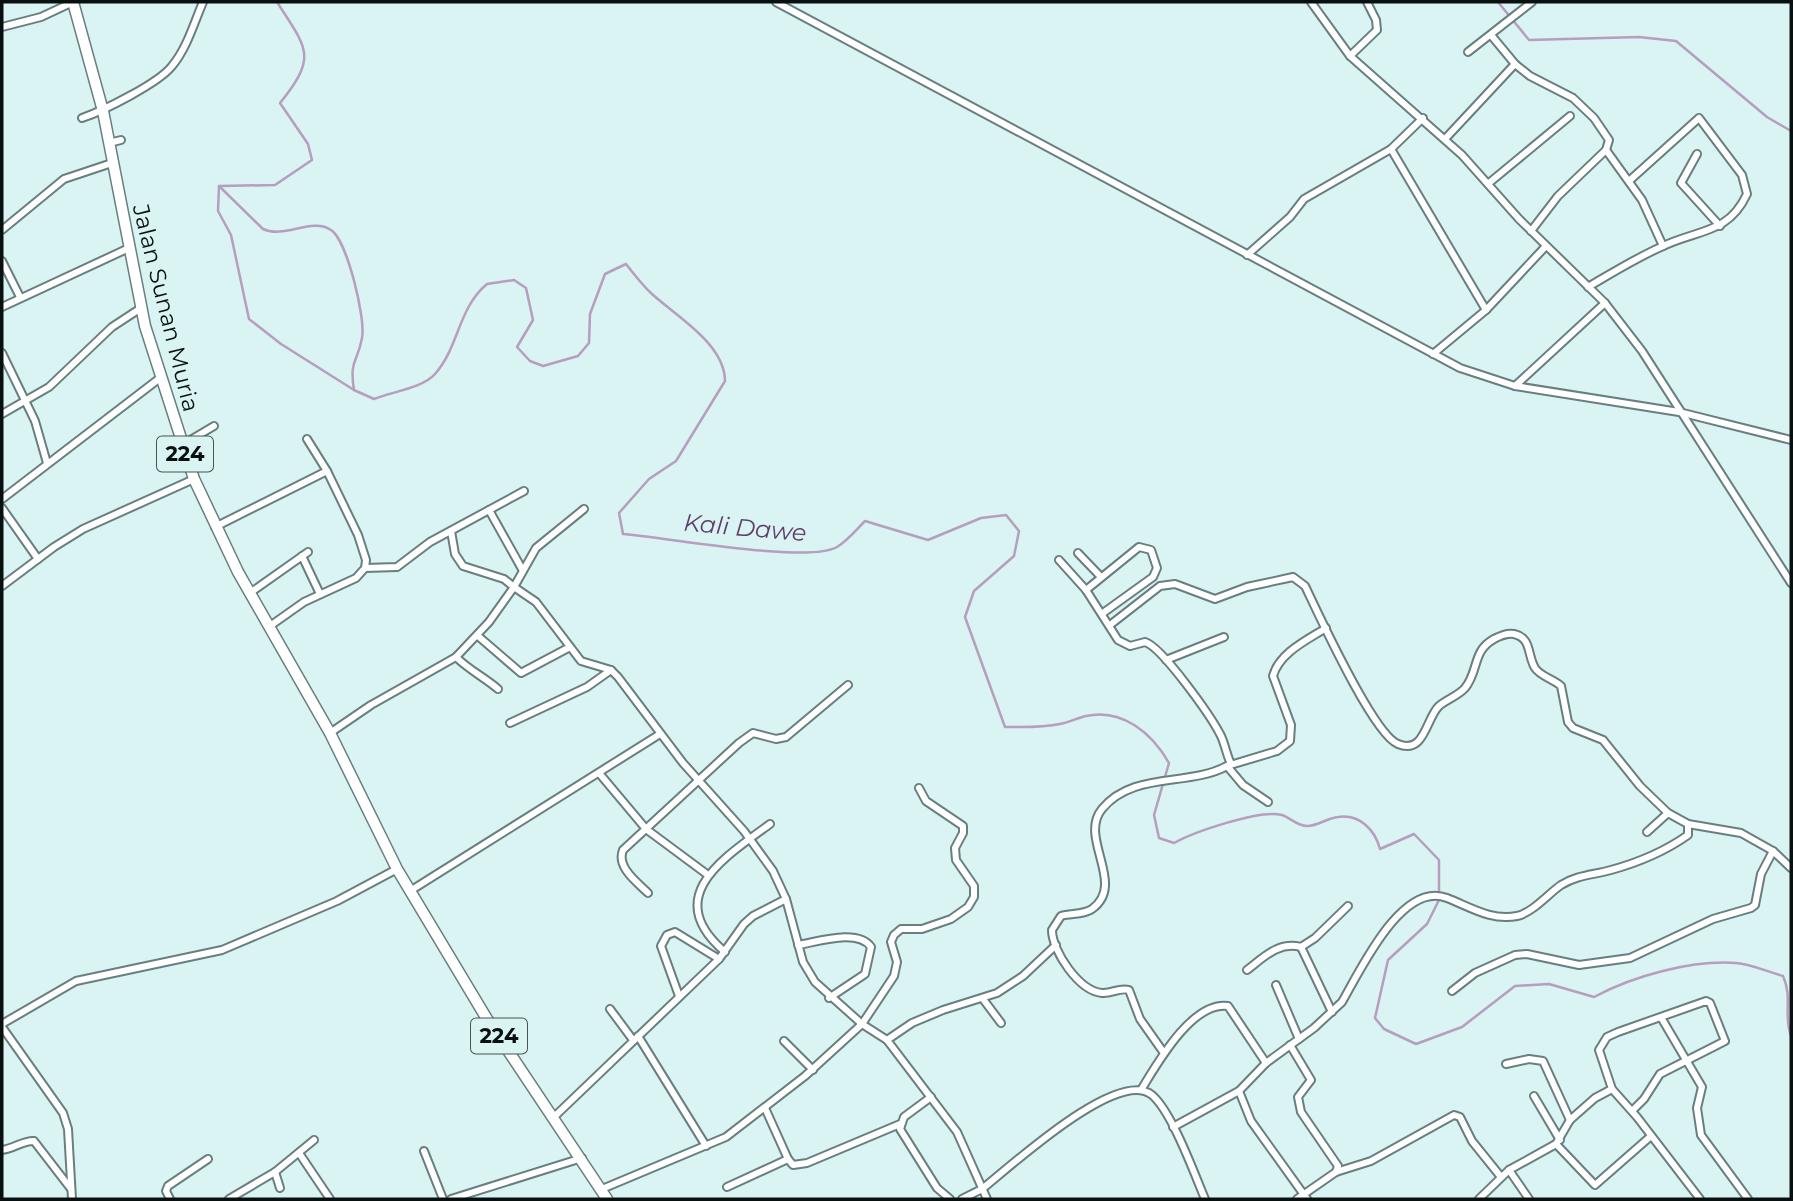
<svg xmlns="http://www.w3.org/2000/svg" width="1793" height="1201" viewBox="0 0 1793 1201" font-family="Montserrat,sans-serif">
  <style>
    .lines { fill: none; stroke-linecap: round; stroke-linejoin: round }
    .stream { stroke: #b69ebd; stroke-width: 2.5 }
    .minor-casing { stroke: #697f7f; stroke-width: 10 }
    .primary-casing { stroke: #697f7f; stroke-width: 13 }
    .minor { stroke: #fff; stroke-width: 6 }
    .primary { stroke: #fff; stroke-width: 10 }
    .labels { text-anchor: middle; stroke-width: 7; stroke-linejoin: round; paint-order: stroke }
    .shield { fill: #daf3f3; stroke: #475454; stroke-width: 2 }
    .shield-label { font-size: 21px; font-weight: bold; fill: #081010 }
    .street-label { font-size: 23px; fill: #081010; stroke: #daf3f3 }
    .water-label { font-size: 24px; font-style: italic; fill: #603e6a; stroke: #daf3f3 }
  </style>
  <rect width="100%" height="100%" fill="#daf3f3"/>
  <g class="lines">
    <g class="stream">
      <path d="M1498 2 1529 40 1639 37 1676 41 1767 117 1791 131"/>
      <path d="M219 186 263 229C284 239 312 217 331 230 347 240 366 319 362 338 358 362 349 359 354 390L374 399C391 392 423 388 435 374 459 347 458 308 487 284L514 280 526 288 533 320 517 347 530 361 543 366 578 356 589 343 590 314 605 274 626 264C634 274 642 285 652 294 676 316 725 344 725 381L676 461 649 479 619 513 623 534C665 537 808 564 837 547 847 541 857 529 865 521L928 540 981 518 1006 515 1019 531 1014 556 974 591 965 617 1005 727C1023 727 1042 728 1060 724 1068 723 1077 718 1086 716 1122 708 1152 733 1169 763L1154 815 1159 838 1174 843C1194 832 1260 809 1282 815 1291 818 1297 826 1307 826 1318 826 1327 818 1338 817 1360 814 1375 830 1380 849L1414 834 1439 860V900L1427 924 1388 960 1375 1018 1384 1029 1416 1044 1462 1027 1515 986 1549 984 1594 997C1633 976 1691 960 1736 963 1751 964 1768 972 1783 976 1793 998 1783 1014 1791 1036"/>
      <path d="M219 186 218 211 231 235 249 319 281 344 354 390"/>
      <path d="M220 186 275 185 312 160 308 144 280 103C318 56 307 49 277 2"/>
    </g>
    <defs>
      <g id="minor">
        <path d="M776 2 1460 368 1515 386 1679 412 1791 440"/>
        <path d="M1311 2 1350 56 1462 155 1519 219 1605 303 1642 351 1791 583"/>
        <path d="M2 27 41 17 73 2"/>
        <path d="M1491 35 1515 64 1530 76 1573 98 1594 118 1609 140 1606 150 1558 196 1531 231"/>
        <path d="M1468 52 1532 2"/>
        <path d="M1350 56 1377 30 1376 20 1367 2"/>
        <path d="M82 118C103 111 159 83 172 66 187 48 194 23 203 2"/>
        <path d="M1445 139 1515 64"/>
        <path d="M109 143 121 140"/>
        <path d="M1391 149 1486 310"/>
        <path d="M1606 150 1642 200 1663 246"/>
        <path d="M1697 154 1681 183 1720 226"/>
        <path d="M1489 183 1570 116"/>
        <path d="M2 230 64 179 112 163"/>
        <path d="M1247 255 1290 217 1304 199 1391 149 1423 118"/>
        <path d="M2 261 20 297"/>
        <path d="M1588 287C1612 273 1636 258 1661 247 1697 229 1728 235 1747 194L1742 175 1699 118 1629 181"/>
        <path d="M2 307 129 248"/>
        <path d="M2 353 35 421 47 463"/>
        <path d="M1433 354 1486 310 1546 246"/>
        <path d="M1515 386 1605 303"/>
        <path d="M2 414 49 387 112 327 141 308"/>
        <path d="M182 445 214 426"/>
        <path d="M2 499 160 378"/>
        <path d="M2 508 38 559"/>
        <path d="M489 510 522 569"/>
        <path d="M215 527 327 471"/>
        <path d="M451 531 455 554 463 566 504 579 514 587 536 548 584 509"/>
        <path d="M1078 553 1101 577"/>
        <path d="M302 556 320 594"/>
        <path d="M1059 560 1086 590 1118 640 1130 646 1145 642C1162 647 1210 715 1220 734 1225 743 1226 754 1231 764"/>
        <path d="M365 568 397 567 430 542 524 491"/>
        <path d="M2 586 54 547 83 529 194 479"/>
        <path d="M1086 590 1139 547 1151 550 1157 568 1153 577 1103 613"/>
        <path d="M250 593 308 552"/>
        <path d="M1110 625 1160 586 1175 584 1215 599 1247 587 1293 577 1305 586C1319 615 1373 734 1398 744 1425 755 1426 718 1439 706 1447 699 1458 696 1465 688 1479 671 1472 651 1494 639 1500 636 1506 633 1514 634 1532 638 1527 655 1535 668 1540 676 1553 679 1561 686L1568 722 1573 728 1603 740 1640 786 1668 813 1688 824 1741 833 1773 851 1791 868"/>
        <path d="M270 626 304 602 356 578 365 568 366 560 358 535 327 471 307 439"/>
        <path d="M478 636 521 673 570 647"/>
        <path d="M456 657C469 670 484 677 498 689"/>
        <path d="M1166 660 1224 637"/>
        <path d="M510 723 587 687 611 670"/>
        <path d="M330 733 371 705 456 657 489 622 514 587 536 602 581 661 611 670 618 677 683 763 744 831 773 871 786 899 803 962 815 982 862 1024 887 1040 957 1132 987 1199"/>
        <path d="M599 773 646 829 708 875"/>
        <path d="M1268 802 1243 785 1227 766 1277 751 1290 741 1291 725 1273 676C1279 653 1307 640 1326 628"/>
        <path d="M1647 832 1668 813"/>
        <path d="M410 891 660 734"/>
        <path d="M648 893C637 882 616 867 623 850L739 743 753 733 776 739 786 737 848 685"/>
        <path d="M798 945C817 942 858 928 871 947L865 974 829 998"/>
        <path d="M1301 947 1332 1012"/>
        <path d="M725 952C661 897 722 859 770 824"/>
        <path d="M1247 970C1264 957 1279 941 1301 947L1315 938 1348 906"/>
        <path d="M1276 985 1299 1039"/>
        <path d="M1452 991 1475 973 1515 955 1527 954 1579 965 1630 958 1713 919 1751 908 1755 905 1761 874 1773 851"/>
        <path d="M679 996 661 946 667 935 675 932 719 959"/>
        <path d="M983 999 1001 1023"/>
        <path d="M610 1009 633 1040"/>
        <path d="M1662 1019 1702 1087 1697 1108 1701 1135 1748 1199"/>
        <path d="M2 1024 76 981 222 950 337 901 397 869"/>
        <path d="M2 1027 63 1113 68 1129 72 1199"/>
        <path d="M638 1036 706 1146"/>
        <path d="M887 1040 912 1023 943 1010 997 993 1023 976 1056 945"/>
        <path d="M784 1041 813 1070"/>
        <path d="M1290 1045 1311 1080 1298 1097 1301 1112 1338 1166 1336 1172 1297 1199"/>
        <path d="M1164 1053 1140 1019 1129 990C1119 987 1112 994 1102 993 1079 991 1052 951 1052 930L1061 916C1071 913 1083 915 1092 909 1127 884 1078 838 1102 809 1133 771 1188 787 1227 766"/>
        <path d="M1506 1064 1529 1059 1543 1061 1570 1120"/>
        <path d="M1141 1090C1157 1064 1192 1001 1228 1006L1266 1063"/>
        <path d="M1239 1091 1251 1121 1307 1199"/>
        <path d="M1534 1096 1560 1140"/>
        <path d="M931 1097 904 1117 900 1129 937 1188 950 1199"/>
        <path d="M765 1108 788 1159"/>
        <path d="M1632 1111 1644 1099 1660 1074 1725 1041 1710 1003 1706 1001 1618 1032 1607 1037 1599 1050 1612 1089 1637 1117 1700 1199"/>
        <path d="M554 1117 719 959 744 924 753 916 786 899"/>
        <path d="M1173 1127 1239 1091 1266 1063 1314 1028 1342 1002C1360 971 1402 880 1447 898 1470 907 1491 921 1517 916 1532 913 1548 894 1561 885 1577 875 1593 875 1611 870 1640 862 1664 852 1688 835V824"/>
        <path d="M1556 1144 1595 1185 1651 1136"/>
        <path d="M2 1150C13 1149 24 1140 34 1141L71 1189"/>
        <path d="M424 1151 443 1199"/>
        <path d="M299 1153 330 1199"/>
        <path d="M1509 1170 1529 1199"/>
        <path d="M275 1172 280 1188"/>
        <path d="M1336 1172 1371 1161 1454 1115 1460 1117 1472 1141 1501 1177"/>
        <path d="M727 1187 788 1159 793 1165 807 1163 900 1124"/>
        <path d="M602 1189 726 1137 805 1076 862 1024 894 976 897 962 891 942 894 935 901 929H922L951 919 968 907 974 897V886L956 860 955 848 963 833V826L926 801 919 788"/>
        <path d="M170 1199 166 1191 168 1186 208 1159"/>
        <path d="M229 1199 275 1172 314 1140"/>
        <path d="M451 1199 582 1158"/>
        <path d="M962 1199 982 1189C1010 1167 1118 1067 1152 1095 1172 1112 1194 1173 1205 1199"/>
        <path d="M1479 1199 1509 1170 1556 1144 1570 1120 1595 1098 1612 1089"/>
      </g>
      <path id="primary" d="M73 2 103 111 145 326 194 479 238 572 330 733 397 869 487 1019 607 1199"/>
    </defs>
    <use href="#minor" class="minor-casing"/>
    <use href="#primary" class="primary-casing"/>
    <use href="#minor" class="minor"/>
    <use href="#primary" class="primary"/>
  </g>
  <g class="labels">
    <g class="shield">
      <rect x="157" y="436.5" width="56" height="35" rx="5"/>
      <rect x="471" y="1018.5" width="56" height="35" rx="5"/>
    </g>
    <g class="shield-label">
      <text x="185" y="461">224</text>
      <text x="499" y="1043">224</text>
    </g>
    <g class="street-label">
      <text transform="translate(166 308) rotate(76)" y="8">Jalan Sunan Muria</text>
    </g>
    <g class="water-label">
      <text transform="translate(745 528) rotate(5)" y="8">Kali Dawe</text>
    </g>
  </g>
  <rect width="1793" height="1201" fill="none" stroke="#081010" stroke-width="7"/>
</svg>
